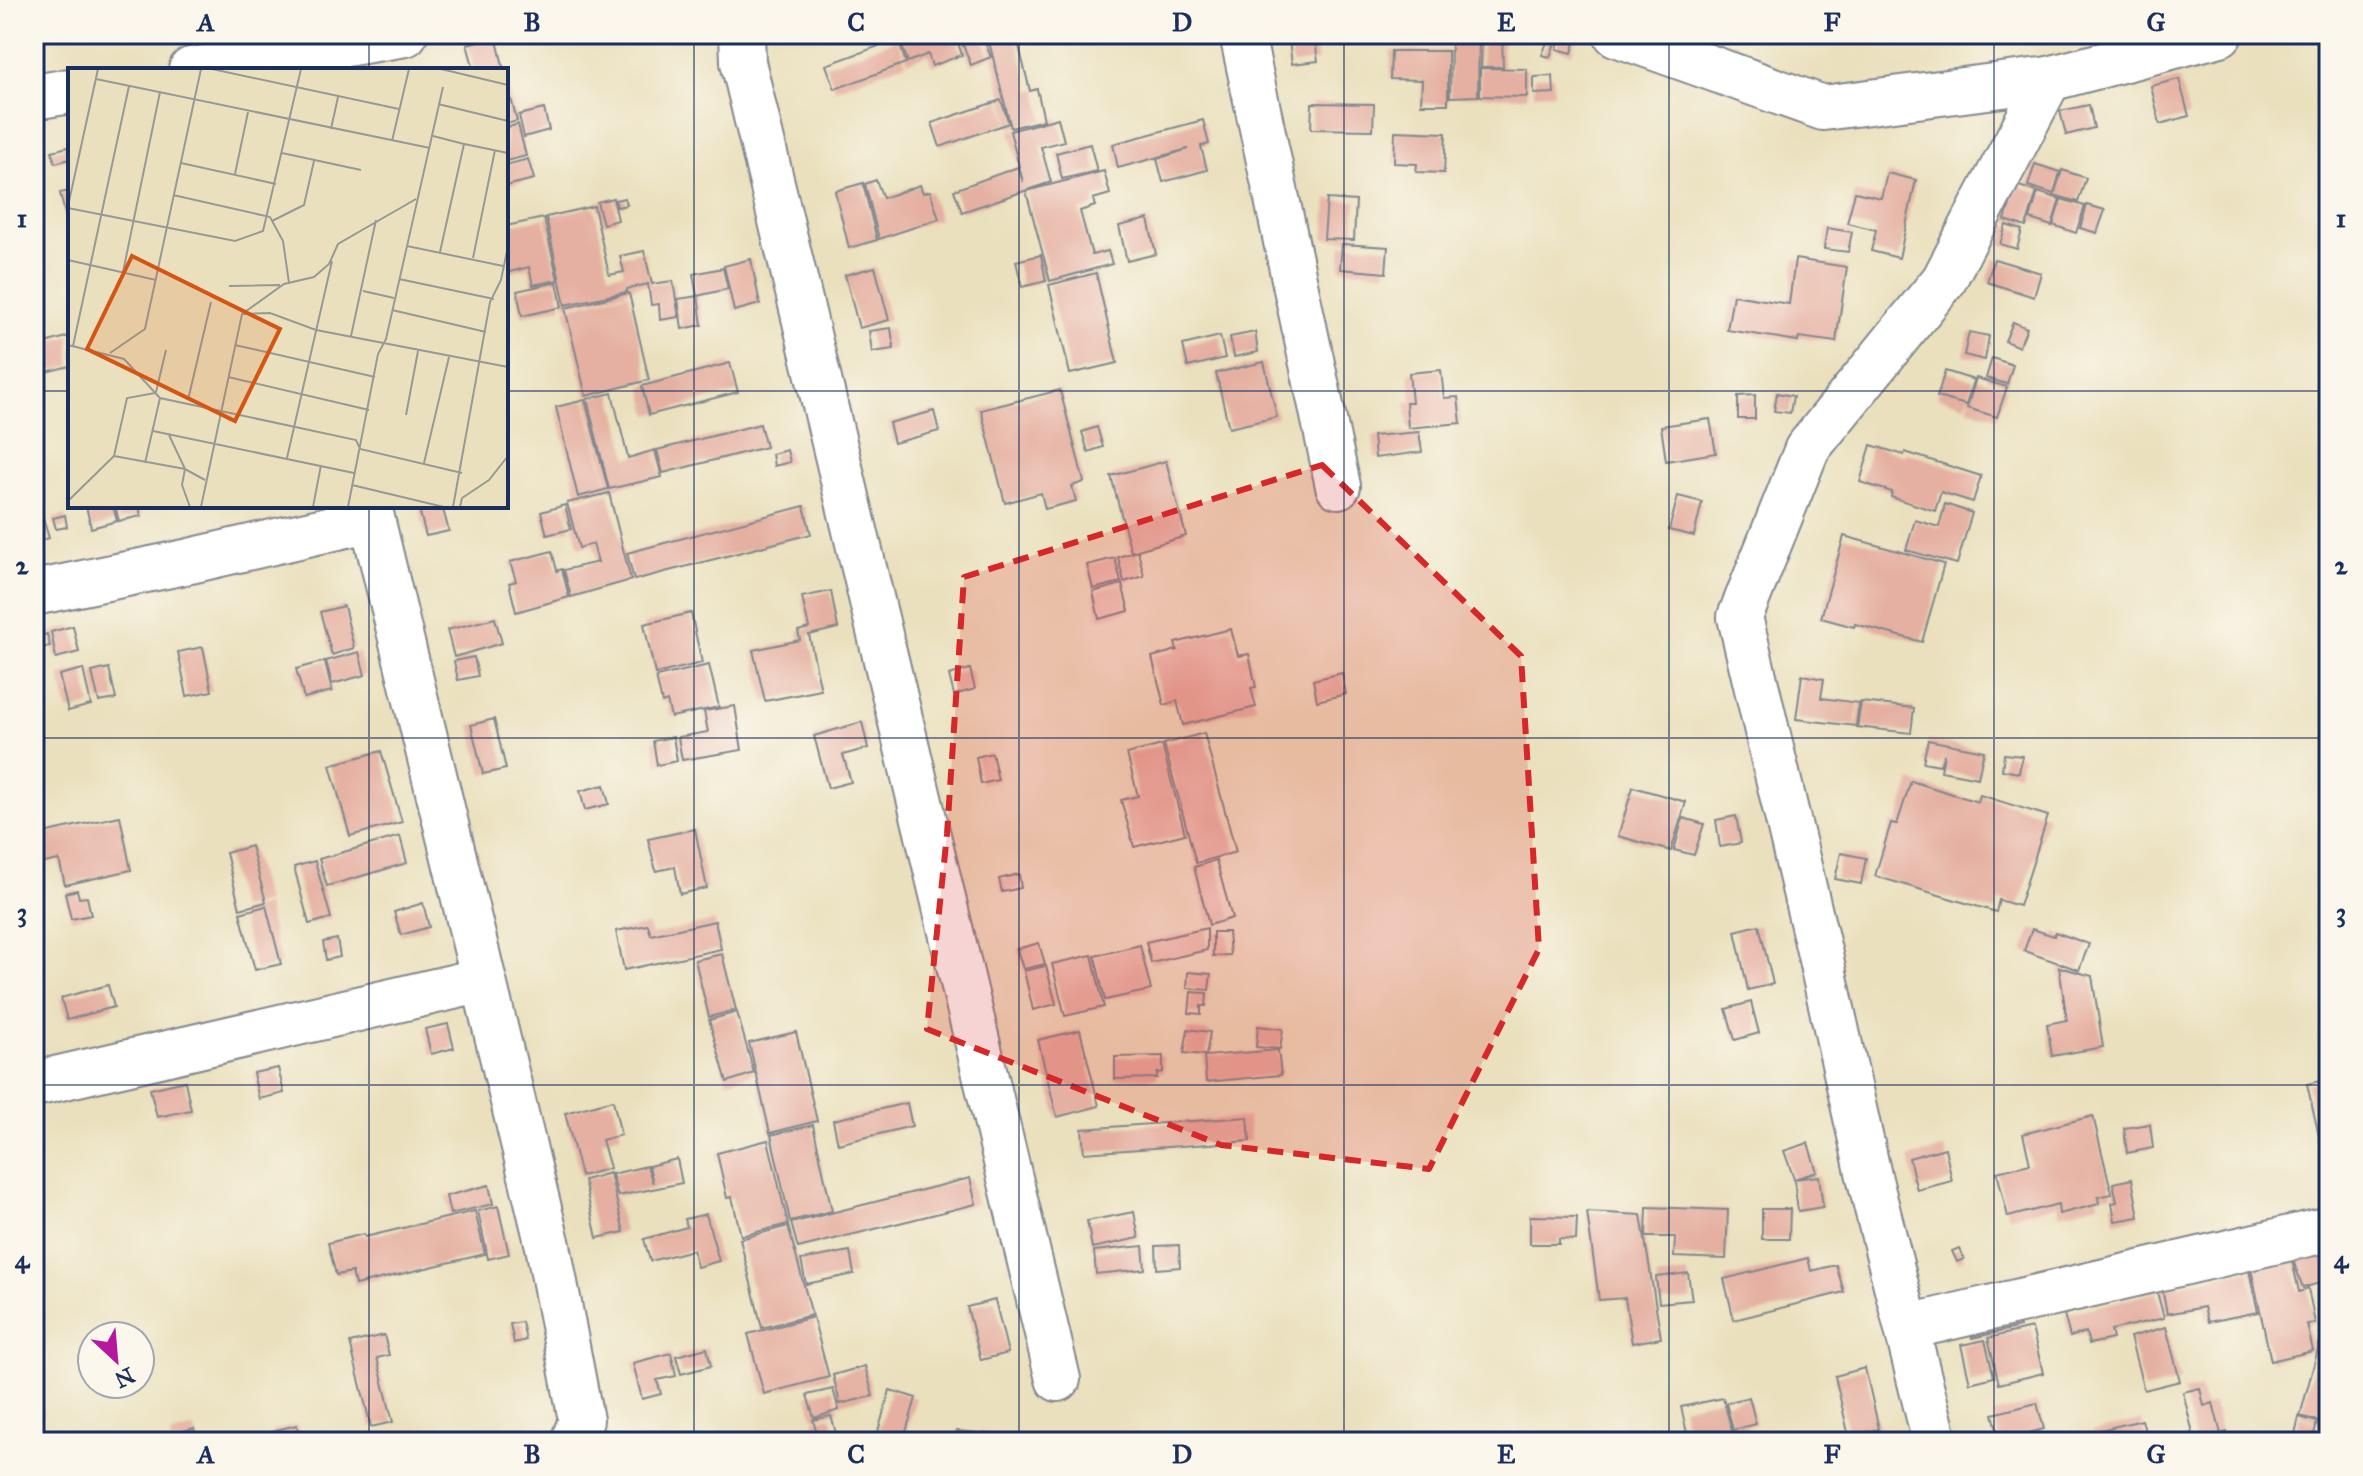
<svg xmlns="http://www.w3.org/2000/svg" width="2363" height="1476" viewBox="0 0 2363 1476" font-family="'IM FELL Great Primer',serif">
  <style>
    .building { fill: #e5b0a1 }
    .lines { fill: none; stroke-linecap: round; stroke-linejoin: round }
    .minor-casing { stroke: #82888e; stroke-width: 48 }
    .minor { stroke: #fff; stroke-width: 44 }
    .marked { fill: #d62828; fill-opacity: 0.2; stroke: #d62828; stroke-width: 6; stroke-dasharray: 16 10; stroke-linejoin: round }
    .grid { fill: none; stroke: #1b2f5e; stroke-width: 2; stroke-opacity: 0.55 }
    .inset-road { fill: none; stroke: #979997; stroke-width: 2 }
    .view { fill: #d45514; fill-opacity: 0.15; stroke: #d45514; stroke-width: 4 }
    .inset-edge { fill: none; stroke: #1b2f5e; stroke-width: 4 }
    .neatline { fill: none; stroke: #1b2f5e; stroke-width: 3 }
    .grid-label { font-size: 26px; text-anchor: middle; font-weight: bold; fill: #1b2f5e }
  </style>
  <rect width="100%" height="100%" fill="#fbf7ec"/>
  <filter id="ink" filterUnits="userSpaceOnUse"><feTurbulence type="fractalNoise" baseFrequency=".0125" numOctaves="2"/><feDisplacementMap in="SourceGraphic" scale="16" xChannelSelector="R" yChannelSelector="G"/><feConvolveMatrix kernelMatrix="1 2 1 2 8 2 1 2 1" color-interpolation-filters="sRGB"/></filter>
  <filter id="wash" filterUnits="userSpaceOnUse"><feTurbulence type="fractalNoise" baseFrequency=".006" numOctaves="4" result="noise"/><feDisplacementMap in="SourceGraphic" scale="32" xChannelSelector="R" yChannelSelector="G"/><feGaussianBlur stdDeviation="1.8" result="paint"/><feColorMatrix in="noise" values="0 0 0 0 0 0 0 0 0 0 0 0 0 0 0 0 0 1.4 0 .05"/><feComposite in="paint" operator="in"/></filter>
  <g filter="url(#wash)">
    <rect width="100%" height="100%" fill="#eae0bd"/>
    <g id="blocks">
      <g class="building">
        <path d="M910 34H982L958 43 962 55 932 66 928 54 908 62 899 38Z"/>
        <path d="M987 34H1016L1030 91 1037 89 1044 120 1011 128Z"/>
        <path d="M1288 34H1314L1318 61 1292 64Z"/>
        <path d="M1430 34 1479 35 1478 96 1450 97 1451 37H1430Z"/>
        <path d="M1869 34H1890V42L1869 43Z"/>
        <path d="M982 35 991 57 971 65 962 43Z"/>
        <path d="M1560 35 1576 39 1572 53 1557 49Z"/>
        <path d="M496 36 504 70H474L467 44Z"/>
        <path d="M1482 36H1502L1503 67H1481Z"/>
        <path d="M898 39 906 63 835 89 826 65Z"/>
        <path d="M1548 40 1555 43 1550 57 1542 55Z"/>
        <path d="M1391 51H1448V104H1421L1422 80 1390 79Z"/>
        <path d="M1480 68 1527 69V97L1480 96Z"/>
        <path d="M1553 76 1554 93 1534 94V77Z"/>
        <path d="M2179 79 2189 116 2160 124 2151 86Z"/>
        <path d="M506 80 517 121 506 124Z"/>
        <path d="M1001 100 1009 123 940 147 932 123Z"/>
        <path d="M1312 103 1374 104 1373 130 1311 129Z"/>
        <path d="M2089 105 2094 128 2066 135 2060 111Z"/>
        <path d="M544 109 549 130 524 137 519 115Z"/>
        <path d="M1058 118 1064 141 1041 147 1051 182 962 212 954 190 1018 167 1023 182 1010 131Z"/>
        <path d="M1203 120 1209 144 1201 146 1207 170 1163 182 1157 159 1188 149 1118 168 1113 144Z"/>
        <path d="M518 124 526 156 506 161V128Z"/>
        <path d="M1395 131 1446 133 1444 173 1416 172 1417 164 1394 163Z"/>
        <path d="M1090 144 1097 171 1062 179 1056 153Z"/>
        <path d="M68 147 70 159 55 163 52 151Z"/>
        <path d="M528 159 534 179 506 186V165Z"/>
        <path d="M2035 164 2060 172 2054 194 2028 186Z"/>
        <path d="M2062 170 2086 178 2078 202 2054 195Z"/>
        <path d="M1104 171 1110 194 1093 199 1095 206 1080 211 1092 255 1108 251 1112 264 1050 281 1026 191Z"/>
        <path d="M1887 173 1916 180 1899 258 1871 251 1876 230 1847 223 1855 192 1881 198Z"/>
        <path d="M876 180 883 198 920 185 923 193 930 191 939 219 879 239 865 184Z"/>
        <path d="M863 183 877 240 849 248 835 191Z"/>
        <path d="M2016 185 2037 192 2026 227 2005 220Z"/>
        <path d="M70 191V231H69L60 193Z"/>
        <path d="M2038 192 2060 199 2052 226 2030 219Z"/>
        <path d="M613 198 618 220 603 224 597 202Z"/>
        <path d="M625 198 627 205 617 207 615 200Z"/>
        <path d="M1327 199 1356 201 1354 240 1324 239Z"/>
        <path d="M2061 199 2085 206 2076 233 2053 225Z"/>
        <path d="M2087 205 2105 210 2097 233 2080 228Z"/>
        <path d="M594 206 609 275 624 272 620 256 644 251 652 284 673 281 679 317 660 320 659 304 651 305 648 284 627 289V292L565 305 546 217Z"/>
        <path d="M544 218 558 280 533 285 529 267 506 273V226Z"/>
        <path d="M1148 219 1156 254 1127 261 1119 226Z"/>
        <path d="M2006 225 2022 230 2017 249 2000 244Z"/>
        <path d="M1827 228 1852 232 1848 252 1824 249Z"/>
        <path d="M1342 244 1388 247 1386 273 1340 269Z"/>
        <path d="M1041 255 1046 281 1022 287 1016 261Z"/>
        <path d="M751 259 760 304 734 311 724 266Z"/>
        <path d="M1795 259 1847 267 1836 342 1799 337 1798 341 1727 330 1733 295 1789 304Z"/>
        <path d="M1994 259 2041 273 2034 297 1987 282Z"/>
        <path d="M875 267 889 320 859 328 845 275Z"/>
        <path d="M723 268 728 289 697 296 693 274Z"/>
        <path d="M1096 273 1117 363 1070 374 1049 285Z"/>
        <path d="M557 282 562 307 522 316 517 291Z"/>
        <path d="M629 293 649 380 586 396 565 308Z"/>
        <path d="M698 296 702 325 682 329 678 299Z"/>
        <path d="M2013 322 2027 328 2019 347 2005 341Z"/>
        <path d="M891 328 894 349 872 352 869 331Z"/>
        <path d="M1255 332 1258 352 1234 357 1230 337Z"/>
        <path d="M1969 332 1989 336 1985 360 1964 355Z"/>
        <path d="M70 336V366L34 375V346Z"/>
        <path d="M1220 336 1225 358 1188 367 1183 345Z"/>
        <path d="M1992 358 2013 365 2007 384 1986 378Z"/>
        <path d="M1264 362 1277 417 1229 428 1216 373Z"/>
        <path d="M730 363 738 392 649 415 642 386Z"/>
        <path d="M1441 370 1444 398 1458 397 1461 423 1408 428 1406 402H1412L1409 373Z"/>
        <path d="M1945 371 1974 380 1966 405 1937 397Z"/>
        <path d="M1976 378 2007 387 1997 417 1967 408Z"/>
        <path d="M1060 390 1084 482 1072 486 1076 501 1045 509 1041 493 1005 503 981 410Z"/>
        <path d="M612 393 628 458 655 450 662 477 609 489 587 399Z"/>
        <path d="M1777 393 1793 396 1790 413 1774 411Z"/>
        <path d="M1755 395V419H1738V396Z"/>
        <path d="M585 400 608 489 578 497 556 407Z"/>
        <path d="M934 411 939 431 894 443 889 423Z"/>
        <path d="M1710 419 1716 453 1666 461 1661 426Z"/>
        <path d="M760 424 766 447 663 473 657 450Z"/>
        <path d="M1097 427 1103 447 1088 452 1082 432Z"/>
        <path d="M1419 432 1422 452 1375 458 1373 436Z"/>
        <path d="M1871 445 1904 455 1905 452 1981 476 1973 502 1941 492 1935 511 1891 497 1892 492 1860 482Z"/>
        <path d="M787 450 790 462 774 466 772 454Z"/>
        <path d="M1166 461 1186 536 1131 552 1111 476Z"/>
        <path d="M609 493 631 580 571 597 564 570 598 562 593 544 579 548 567 503Z"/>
        <path d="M1678 496 1702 502 1694 536 1669 530Z"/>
        <path d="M1945 504 1972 513 1957 564 1906 550 1915 520 1939 527Z"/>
        <path d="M565 505 571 529 547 535 541 512Z"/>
        <path d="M86 506H113L117 521 91 528Z"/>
        <path d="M115 506H139L141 516 119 521Z"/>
        <path d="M431 506H442L449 531 426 536 419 509Z"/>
        <path d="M804 506 811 534 634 580 627 553Z"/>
        <path d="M65 515 67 527 56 529 53 518Z"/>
        <path d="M43 518 49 538 34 542V520Z"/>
        <path d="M1844 536 1944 564 1922 642 1855 624 1854 627 1821 618Z"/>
        <path d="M552 551 557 571 562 569 569 597 516 612 509 583 516 581 510 562Z"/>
        <path d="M1138 551 1144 576 1124 582 1118 557Z"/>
        <path d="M1115 558 1121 582 1093 589 1087 565Z"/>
        <path d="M1122 584 1129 611 1099 619 1093 592Z"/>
        <path d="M831 591 838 628 809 635 821 690 765 701 753 650 800 640 798 631 809 628 802 597Z"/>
        <path d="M344 606 354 648 332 655 320 612Z"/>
        <path d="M691 613 702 663 655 674 644 624Z"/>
        <path d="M495 618 502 643 454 657 447 630Z"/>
        <path d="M73 626 79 652 56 658 51 632Z"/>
        <path d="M1231 629 1238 656 1249 654 1256 687 1251 688 1256 707 1183 725 1177 701 1164 705 1152 657 1177 650 1175 643Z"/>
        <path d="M47 634 50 646 34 650V638Z"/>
        <path d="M203 647 212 691 187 696 178 652Z"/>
        <path d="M359 652 365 675 332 684 326 661Z"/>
        <path d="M474 657 478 676 458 680 454 661Z"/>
        <path d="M325 661 332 691 304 698 296 669Z"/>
        <path d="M709 665 719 707 671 717 667 701 662 703 656 677Z"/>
        <path d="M109 668 116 699 99 702 92 672Z"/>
        <path d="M83 669 91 705 68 711 59 675Z"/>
        <path d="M970 669 975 689 954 695 949 675Z"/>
        <path d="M1342 673 1346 694 1317 701 1313 680Z"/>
        <path d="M1802 675 1824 679 1821 698 1859 703 1856 726 1796 719Z"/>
        <path d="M1861 702 1914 708 1911 733 1857 727Z"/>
        <path d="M735 706 742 750 682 760 678 737 708 732 704 711Z"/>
        <path d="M494 719 506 769 483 774 471 725Z"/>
        <path d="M862 722 868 748 843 755 851 782 828 788 814 736Z"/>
        <path d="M1204 733 1236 852 1196 863 1164 744Z"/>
        <path d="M673 737 677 761 657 765 653 741Z"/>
        <path d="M1928 740 1984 751 1978 778 1941 771 1944 754 1940 765 1923 762Z"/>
        <path d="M1162 745 1185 834 1134 847 1121 800 1138 796 1127 754Z"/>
        <path d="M381 751 402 822 350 836 330 765Z"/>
        <path d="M992 753 998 780 981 784 976 757Z"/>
        <path d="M2004 754 2022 756 2019 773 2002 770Z"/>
        <path d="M1911 781 1978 802 1980 795 2048 816 2019 906 1999 900 1996 912 1875 876 1891 823 1897 824Z"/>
        <path d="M604 785 609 804 585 810 580 791Z"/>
        <path d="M1633 787 1686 802 1671 851 1618 836Z"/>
        <path d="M34 797 42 823 34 825Z"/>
        <path d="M120 816 131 870 65 885 59 860 34 865V835Z"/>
        <path d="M1736 816 1741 843 1720 847 1716 820Z"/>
        <path d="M1683 818 1704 824 1694 855 1674 850Z"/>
        <path d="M695 829 707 888 680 894 675 867 656 871 648 839Z"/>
        <path d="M400 836 407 863 327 886 319 859Z"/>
        <path d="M251 846 266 902 240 909 226 853Z"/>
        <path d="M1841 853 1866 858 1861 884 1835 879Z"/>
        <path d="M1216 860 1232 918 1209 925 1194 867Z"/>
        <path d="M315 861 331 918 309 924 294 867Z"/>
        <path d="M1019 874 1021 888 1002 892 999 879Z"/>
        <path d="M77 890 79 898 87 897 91 915 71 919 65 893Z"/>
        <path d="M423 903 429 927 401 935 394 912Z"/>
        <path d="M266 906 281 964 255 970 240 913Z"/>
        <path d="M715 921 721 949 624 970 616 931 648 925 651 935Z"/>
        <path d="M1759 925 1773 984 1748 990 1735 931Z"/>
        <path d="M1207 928V950L1151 963 1146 942Z"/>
        <path d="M2032 929 2054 936 2055 932 2089 944 2079 970 2024 951Z"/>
        <path d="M1213 932H1228L1230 955 1213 956Z"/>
        <path d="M337 939 340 957 326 960 323 942Z"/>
        <path d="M1039 943 1045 964 1023 969 1017 949Z"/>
        <path d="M1140 945 1151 990 1105 1000 1095 956Z"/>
        <path d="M722 954 736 1010 709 1017 695 960Z"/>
        <path d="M1092 955 1104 1007 1065 1016 1052 964Z"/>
        <path d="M1046 966 1056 1004 1033 1010 1024 971Z"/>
        <path d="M2059 967 2092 976 2103 1047 2052 1056 2047 1024 2067 1020Z"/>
        <path d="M1188 972 1211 974 1209 990 1187 988Z"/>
        <path d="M108 985 114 1007 67 1020 61 998Z"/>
        <path d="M1191 992 1207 993 1206 1006H1201V1014L1189 1013Z"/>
        <path d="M1751 1002 1759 1033 1735 1040 1726 1009Z"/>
        <path d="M737 1012 754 1073 727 1082 709 1020Z"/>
        <path d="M448 1024 454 1048 431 1054 425 1029Z"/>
        <path d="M1258 1026 1283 1029 1280 1049 1256 1047Z"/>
        <path d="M1188 1029 1210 1032 1206 1056 1278 1050 1281 1075 1206 1082 1204 1055 1184 1053Z"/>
        <path d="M1080 1030 1099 1106 1057 1117 1038 1040Z"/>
        <path d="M796 1032 817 1121 770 1133 749 1043Z"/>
        <path d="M1163 1056V1072L1157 1073V1078L1115 1079V1057Z"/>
        <path d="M278 1068 284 1093 259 1099 253 1073Z"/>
        <path d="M2329 1079V1175H2328L2307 1084Z"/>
        <path d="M185 1081 191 1110 157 1117 150 1089Z"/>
        <path d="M613 1100 621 1135 602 1140 610 1168 581 1176 565 1113Z"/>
        <path d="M907 1103 912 1126 838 1144 833 1120Z"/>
        <path d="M2093 1116 2112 1194 2098 1197 2099 1204 2059 1214 2058 1204 2008 1217 1997 1172 2030 1164 2023 1134Z"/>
        <path d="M1248 1117 1250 1141 1084 1153 1082 1129Z"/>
        <path d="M2150 1124 2153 1148 2127 1153 2124 1128Z"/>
        <path d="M813 1125 832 1211 790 1221 771 1135Z"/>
        <path d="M768 1140 788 1224 741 1236 732 1197 727 1198 717 1153Z"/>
        <path d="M1808 1143 1817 1172 1794 1179 1819 1176 1823 1207 1798 1211 1794 1179 1784 1151Z"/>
        <path d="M1945 1148 1952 1181 1917 1190 1909 1158Z"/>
        <path d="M677 1159 682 1183 618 1196 612 1174 647 1166 653 1183 649 1166Z"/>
        <path d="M610 1173 624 1232 597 1238 584 1180Z"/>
        <path d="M970 1178 976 1204 798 1248 791 1223Z"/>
        <path d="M2132 1179 2139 1217 2115 1221 2112 1203 2117 1202 2113 1183Z"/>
        <path d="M489 1185 493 1204 450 1214 446 1196Z"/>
        <path d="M498 1206 509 1254 488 1259 478 1211Z"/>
        <path d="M1647 1207 1728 1210 1726 1259 1674 1257 1675 1237H1646Z"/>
        <path d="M1762 1209H1790L1789 1239H1762Z"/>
        <path d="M475 1211 485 1254 355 1285 352 1272 336 1275 328 1243 364 1234 365 1237Z"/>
        <path d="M1134 1212 1139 1238 1092 1248 1087 1221Z"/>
        <path d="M1587 1212 1641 1215 1661 1338 1632 1343 1625 1298 1599 1300Z"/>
        <path d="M706 1214 719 1261 697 1267 693 1250 650 1261 644 1239 687 1227 685 1219Z"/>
        <path d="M1530 1216 1577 1217 1576 1240 1559 1239V1244H1530Z"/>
        <path d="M788 1226 812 1315 762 1328 740 1239Z"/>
        <path d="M1179 1245 1180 1267 1157 1269 1156 1246Z"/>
        <path d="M1143 1246 1145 1269 1096 1274 1094 1251Z"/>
        <path d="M1959 1248 1964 1259 1957 1262 1952 1251Z"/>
        <path d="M2329 1248V1280L2303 1288 2293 1260Z"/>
        <path d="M850 1251 854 1274 806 1284 801 1260Z"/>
        <path d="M1808 1258 1811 1271 1836 1265 1844 1292 1734 1320 1724 1279Z"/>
        <path d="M2292 1260 2299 1292 2308 1289 2315 1323 2307 1324 2313 1351 2271 1361 2251 1269Z"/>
        <path d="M2249 1270 2258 1312 2208 1322 2204 1307 2167 1314 2162 1288Z"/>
        <path d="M1688 1273 1692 1300 1659 1303 1656 1277Z"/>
        <path d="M2157 1292 2164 1318 2111 1330 2113 1339 2089 1344 2086 1332 2070 1337 2064 1314Z"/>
        <path d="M995 1300 1008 1353 981 1360 967 1307Z"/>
        <path d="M2016 1315 2020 1327 1972 1338 1970 1327Z"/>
        <path d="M813 1317 829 1377 764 1394 748 1334Z"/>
        <path d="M522 1322 526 1340 514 1343 510 1324Z"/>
        <path d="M2166 1327 2180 1381 2144 1390 2130 1337Z"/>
        <path d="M2032 1328 2043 1373 1999 1384 1988 1338Z"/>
        <path d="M384 1335 389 1355 377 1358 393 1422 371 1427 350 1343Z"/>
        <path d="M2321 1338 2329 1340V1410L2325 1423 2300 1416Z"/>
        <path d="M1985 1340 1994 1377 1970 1383 1961 1345Z"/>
        <path d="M707 1348 711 1366 681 1374 676 1356Z"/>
        <path d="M671 1353 676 1376 657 1380 661 1394 642 1399 633 1363Z"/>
        <path d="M39 1363 44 1388 38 1390 44 1414 34 1416V1364Z"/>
        <path d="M865 1366 873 1396 840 1404 833 1375Z"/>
        <path d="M1865 1368 1879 1429 1849 1437 1835 1376Z"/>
        <path d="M2200 1388 2204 1406 2213 1403 2221 1434 2227 1432 2229 1442H2195L2183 1392Z"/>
        <path d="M833 1389 839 1410 814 1418 807 1395Z"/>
        <path d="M890 1390 916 1398 903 1442H875Z"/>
        <path d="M1749 1397 1756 1424 1733 1430 1726 1403Z"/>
        <path d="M1723 1398 1735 1442H1689L1681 1407Z"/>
        <path d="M2037 1403 2044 1429 2024 1434 2026 1442H2000L1993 1414Z"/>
        <path d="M831 1416 836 1433 818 1438 813 1420Z"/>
        <path d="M2299 1417 2317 1422 2313 1439 2295 1434Z"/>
        <path d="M2142 1420 2148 1442H2094L2092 1432Z"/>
        <path d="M297 1425 300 1442H275L272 1431Z"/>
        <path d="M194 1428 198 1442H171L169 1435Z"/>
        <path d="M957 1431 1006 1436 1005 1442H956Z"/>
      </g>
    </g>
  </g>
  <g filter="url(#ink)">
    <use href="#blocks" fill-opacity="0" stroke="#82888e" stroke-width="2"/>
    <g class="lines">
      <defs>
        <g id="minor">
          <path d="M742 34 743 62 1058 1379"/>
          <path d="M1242 34 1338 486"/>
          <path d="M1616 34 1823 108 2049 79 2220 34"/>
          <path d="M191 70 405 34"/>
          <path d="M34 97 70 91"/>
          <path d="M369 506 548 1246 581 1420 573 1442"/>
          <path d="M34 593 190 561 372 519"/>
          <path d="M34 1084 483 980"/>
          <path d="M1908 1327 2329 1229"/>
          <path d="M1935 1442 1869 1176 1820 955 1740 617 1807 449 1944 280 2049 79"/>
        </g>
      </defs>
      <use href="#minor" class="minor-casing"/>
      <use href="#minor" class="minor"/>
    </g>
  </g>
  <path class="marked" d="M1322 465 1521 656 1539 949 1429 1169 1221 1145 927 1029 947 834 964 577Z"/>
  <path class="grid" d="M369 34V70M694 34V1442M1019 34V1442M1344 34V1442M1669 34V1442M1994 34V1442M34 391H70M506 391H2329M369 506V1442M34 738H2329M34 1085H2329"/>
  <g transform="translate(68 68)">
    <rect width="440" height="440" fill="#eae0bd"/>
    <path class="inset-road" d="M144 1 331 41M373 1 440 17M28 11 362 80M370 36 440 53M263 61 270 29M365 68 396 76M324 73 341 1M214 85 293 102M113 95 208 116M167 106 180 44M105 127 202 149 215 173 221 215M0 138 30 1M0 140 167 173 195 163 233 1M204 153 236 137 246 93M339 178 435 198M372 184 396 76 440 85M405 190 427 82M0 192 88 212M55 204 92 24M331 211 426 231M161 218 212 217M295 223 326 230M324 242 418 264M175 246 202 245 248 262 440 299M283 268 308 152M0 277 56 291 92 330 288 372 292 381 394 405M167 277 307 309M5 278 61 18M42 285 77 261 133 1M160 309 301 342M88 324 98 282M120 332 143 234M338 347 350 283M85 363 286 405M101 367 117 401 114 417 122 439M46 388 117 401 137 412M219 390 264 193M77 395 92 330M356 395 381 289M284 417 376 439M0 433 46 388 59 330 87 325M133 439 174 246 216 216 246 209 261 196 270 176 348 131M245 439 253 397M280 439 310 286 318 271 375 19M385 439 422 234 433 212 440 178M392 439 394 430 421 412 440 388"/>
    <path class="view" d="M64 188 212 261 167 353 19 281Z"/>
    <rect width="440" height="440" class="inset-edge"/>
  </g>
  <rect width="2363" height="1476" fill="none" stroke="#fbf7ec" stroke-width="88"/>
  <g transform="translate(116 1360) rotate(154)"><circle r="38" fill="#fbf7ec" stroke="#a1a7b3" stroke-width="2"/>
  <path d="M0-6L14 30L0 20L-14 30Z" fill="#b5179e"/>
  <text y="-12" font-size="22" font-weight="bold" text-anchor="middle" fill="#1b2f5e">N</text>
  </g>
  <rect x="44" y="44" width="2275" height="1388" class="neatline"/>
  <g class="grid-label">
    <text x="206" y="31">A</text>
    <text x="532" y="31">B</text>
    <text x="856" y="31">C</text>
    <text x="1182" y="31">D</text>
    <text x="1506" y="31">E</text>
    <text x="1832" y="31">F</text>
    <text x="2156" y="31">G</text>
    <text x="22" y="227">1</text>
    <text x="2341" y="227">1</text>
    <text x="22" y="574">2</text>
    <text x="2341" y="574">2</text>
    <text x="22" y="921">3</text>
    <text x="2341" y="921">3</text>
    <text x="22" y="1268">4</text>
    <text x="2341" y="1268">4</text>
    <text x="206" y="1463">A</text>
    <text x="532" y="1463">B</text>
    <text x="856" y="1463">C</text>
    <text x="1182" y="1463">D</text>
    <text x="1506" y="1463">E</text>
    <text x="1832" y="1463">F</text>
    <text x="2156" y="1463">G</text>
  </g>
</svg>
